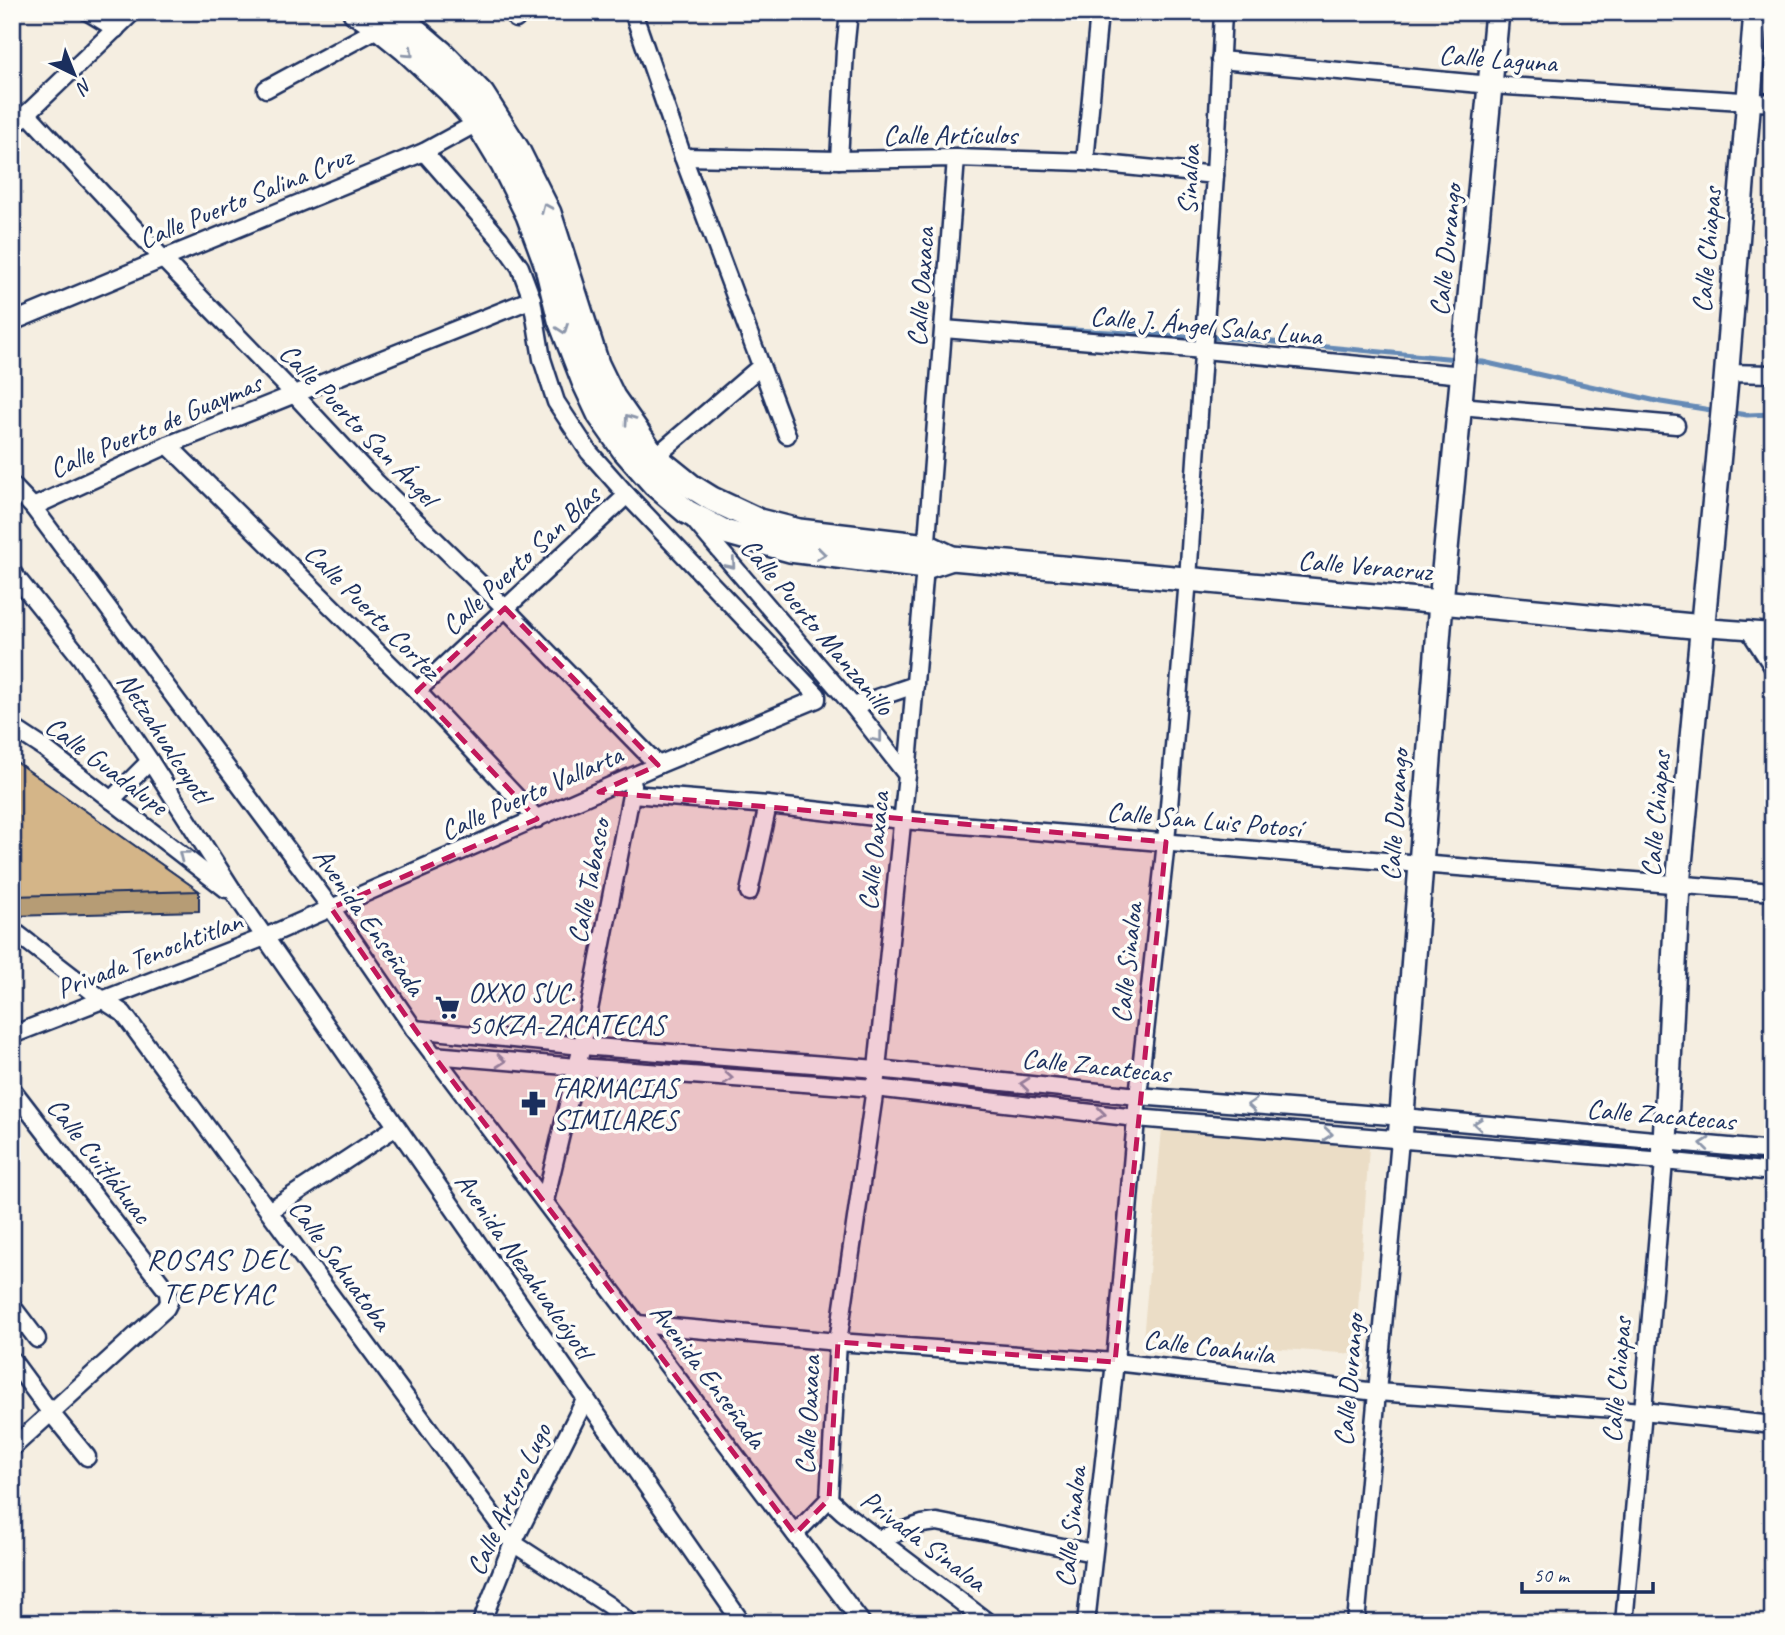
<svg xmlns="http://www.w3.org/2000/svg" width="1785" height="1635" viewBox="0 0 1785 1635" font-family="Caveat,sans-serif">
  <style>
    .built { fill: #ebddc6 }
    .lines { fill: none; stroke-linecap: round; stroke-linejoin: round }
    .stream { stroke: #658ab6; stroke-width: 5 }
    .street-casing { stroke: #1b2f5e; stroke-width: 21 }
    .secondary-casing { stroke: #1b2f5e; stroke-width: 28 }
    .street { stroke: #fdfcf7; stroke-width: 16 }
    .secondary { stroke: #fdfcf7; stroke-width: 23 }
    .wall { fill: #b69c75; stroke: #1b2f5e; stroke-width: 2 }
    .building { fill: #d4b588; stroke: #1b2f5e; stroke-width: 2 }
    .oneway { stroke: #8c96aa }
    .marked { fill: #c2185b; fill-opacity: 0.2; stroke: #c2185b; stroke-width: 5; stroke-dasharray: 14 9; stroke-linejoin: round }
    .labels { text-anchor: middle; stroke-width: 7; stroke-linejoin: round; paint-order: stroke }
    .street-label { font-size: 28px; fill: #1b2f5e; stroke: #fdfcf7 }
    .poi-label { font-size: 28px; fill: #1b2f5e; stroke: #fdfcf7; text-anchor: start }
    .neighbourhood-label { font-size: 30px; letter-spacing: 2px; fill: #1b2f5e; stroke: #fdfcf7 }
  </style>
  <rect width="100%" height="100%" fill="#f5eee1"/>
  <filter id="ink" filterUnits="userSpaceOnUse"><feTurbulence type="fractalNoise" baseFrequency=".0143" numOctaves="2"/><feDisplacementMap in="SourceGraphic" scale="14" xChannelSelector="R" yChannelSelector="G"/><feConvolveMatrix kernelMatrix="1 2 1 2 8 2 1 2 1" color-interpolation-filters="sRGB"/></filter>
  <g filter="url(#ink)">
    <path class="built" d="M1162 1129 1369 1147 1355 1354 1143 1339Z"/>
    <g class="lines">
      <g class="stream">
        <path d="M1017 327 1241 339 1457 359"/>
        <path d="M1470 361 1483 362 1661 402 1717 411"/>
        <path d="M1727 412 1747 415 1773 414"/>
      </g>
      <defs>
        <g id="street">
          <path d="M88 12 116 29"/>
          <path d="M513 12 516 19"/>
          <path d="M633 12 683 157 787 435"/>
          <path d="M1220 60 1491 85 1773 103"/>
          <path d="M266 89 379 28"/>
          <path d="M27 113 163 259 294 394 376 482 505 608 658 765"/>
          <path d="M12 128 133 12"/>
          <path d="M683 157 839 160 956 158 1085 162 1215 175"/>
          <path d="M839 160 845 51 849 12"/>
          <path d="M1085 162 1099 12"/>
          <path d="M12 322 163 259 424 152 486 118"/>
          <path d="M944 329 1204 350 1463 375"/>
          <path d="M1726 373 1773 374"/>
          <path d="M1460 406 1676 425"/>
          <path d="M168 445 417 691 537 819"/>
          <path d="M655 457 761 366"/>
          <path d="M12 485 33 507 331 908 414 1029 862 1623"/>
          <path d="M33 507 168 445 532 299"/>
          <path d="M693 519 853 706 907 775"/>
          <path d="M12 572 81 658 150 761 237 897 742 1623"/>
          <path d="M1703 627 1773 632"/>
          <path d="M1749 630 1773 667"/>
          <path d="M417 691 627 495"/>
          <path d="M853 706 915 685"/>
          <path d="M12 727 44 748 226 889"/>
          <path d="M632 794 768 805 902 820 1420 864 1773 892"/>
          <path d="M111 800 150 761"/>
          <path d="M749 892 768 805"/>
          <path d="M12 932 19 935 103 1000 123 1013 513 1543 608 1605 630 1623"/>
          <path d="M414 1029 582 1046 877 1069 1138 1096 1403 1117 1773 1151"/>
          <path d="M12 1035 265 937 658 765 817 699V695L627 495 589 452 556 402 542 359 532 299 520 267 500 239 424 152"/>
          <path d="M433 1055 577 1067 875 1088 1136 1118 1664 1161 1773 1172"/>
          <path d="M12 1089 168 1292 169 1302 166 1308 12 1448"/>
          <path d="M545 1201 582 1046 633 785"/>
          <path d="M269 1211 396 1127"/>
          <path d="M12 1306 37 1339"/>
          <path d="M638 1324 838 1342 1115 1362 1377 1392 1643 1411 1773 1425"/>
          <path d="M12 1360 51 1413 87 1457"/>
          <path d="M829 1499 843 1512 878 1539 989 1623"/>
          <path d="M795 1534 829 1499 838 1342 875 1088 907 775 925 567 956 158"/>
          <path d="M878 1539 922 1524 937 1522 1093 1553"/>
          <path d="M481 1623 513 1543 586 1398"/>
          <path d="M1086 1623 1115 1362 1138 1096 1166 842 1188 579 1215 175 1223 12"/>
          <path d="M1356 1623 1400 1140"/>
          <path d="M1624 1623 1643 1411 1664 1161"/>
        </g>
        <g id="secondary">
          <path d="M355 12 379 28 405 49 449 90 477 122 503 165 528 215 546 263 560 320 584 382 600 416 624 450 654 484 687 512 725 532 790 550 925 567 952 558"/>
          <path d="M394 12 442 53 482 94 517 149 549 213 597 364 613 397 655 457 691 486 712 499 759 521 799 531 927 546 952 558 1441 602 1703 627"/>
          <path d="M1400 1140 1441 602 1497 12"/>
          <path d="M1664 1161 1678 885 1726 380 1756 12"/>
        </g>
      </defs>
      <use href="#street" class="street-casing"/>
      <use href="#secondary" class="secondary-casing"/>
      <use href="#street" class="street"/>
      <use href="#secondary" class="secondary"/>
    </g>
    <path class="wall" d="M12 759 199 891V911L12 916Z"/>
    <path class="building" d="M12 759 199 891 12 896Z"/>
    <defs><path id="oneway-chevron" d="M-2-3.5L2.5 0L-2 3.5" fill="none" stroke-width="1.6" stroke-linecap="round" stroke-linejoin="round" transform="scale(1.75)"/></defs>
    <g class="oneway">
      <use href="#oneway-chevron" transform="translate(409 53) rotate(42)"/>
      <use href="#oneway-chevron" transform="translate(546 208) rotate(-114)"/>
      <use href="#oneway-chevron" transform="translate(563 329) rotate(70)"/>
      <use href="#oneway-chevron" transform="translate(629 419) rotate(-125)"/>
      <use href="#oneway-chevron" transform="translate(821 554) rotate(7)"/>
      <use href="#oneway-chevron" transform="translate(731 564) rotate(49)"/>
      <use href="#oneway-chevron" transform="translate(878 738) rotate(52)"/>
      <use href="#oneway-chevron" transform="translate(183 855) rotate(-142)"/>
      <use href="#oneway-chevron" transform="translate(501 1061) rotate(5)"/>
      <use href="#oneway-chevron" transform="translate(728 1078) rotate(4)"/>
      <use href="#oneway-chevron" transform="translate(1025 1084) rotate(-174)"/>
      <use href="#oneway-chevron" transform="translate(1252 1105) rotate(-175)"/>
      <use href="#oneway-chevron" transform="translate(1101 1114) rotate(7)"/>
      <use href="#oneway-chevron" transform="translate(1478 1124) rotate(-175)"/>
      <use href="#oneway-chevron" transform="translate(1328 1134) rotate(5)"/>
      <use href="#oneway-chevron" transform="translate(1705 1144) rotate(-174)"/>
    </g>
  </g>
  <path class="marked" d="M505 608 658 765 599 792 1166 842 1115 1362 838 1342 829 1499 795 1534 433 1055 331 908 537 819 417 691Z"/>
  <defs>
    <symbol id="supermarket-bare" viewBox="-9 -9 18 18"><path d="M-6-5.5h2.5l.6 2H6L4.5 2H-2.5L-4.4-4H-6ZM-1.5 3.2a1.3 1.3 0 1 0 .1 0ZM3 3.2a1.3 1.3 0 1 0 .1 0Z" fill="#1b2f5e" stroke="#fdfcf7" stroke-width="2.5" paint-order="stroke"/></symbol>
    <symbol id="pharmacy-bare" viewBox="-9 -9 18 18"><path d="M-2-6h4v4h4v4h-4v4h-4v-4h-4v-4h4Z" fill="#1b2f5e" stroke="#fdfcf7" stroke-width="2.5" paint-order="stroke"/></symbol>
  </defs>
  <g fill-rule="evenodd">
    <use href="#supermarket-bare" x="430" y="990" width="35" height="35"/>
    <use href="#pharmacy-bare" x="516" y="1086" width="35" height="35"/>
  </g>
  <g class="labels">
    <g class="street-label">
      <text transform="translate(1498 58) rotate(4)" y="10">Calle Laguna</text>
      <text x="950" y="144">Calle Artículos</text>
      <text transform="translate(1188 180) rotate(-87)" y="10">Sinaloa</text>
      <text transform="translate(245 197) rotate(-22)" y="10">Calle Puerto Salina Cruz</text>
      <text transform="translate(1445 250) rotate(-84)" y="10">Calle Durango</text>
      <text transform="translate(1706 250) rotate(-85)" y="10">Calle Chiapas</text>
      <text transform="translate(920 287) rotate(-86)" y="10">Calle Oaxaca</text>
      <text transform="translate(1206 325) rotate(5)" y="10">Calle J. Ángel Salas Luna</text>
      <text transform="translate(359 424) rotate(46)" y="10">Calle Puerto San Ángel</text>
      <text transform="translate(155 425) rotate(-23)" y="10">Calle Puerto de Guaymas</text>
      <text transform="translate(520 560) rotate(-43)" y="10">Calle Puerto San Blas</text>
      <text transform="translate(1365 565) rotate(5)" y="10">Calle Veracruz</text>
      <text transform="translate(373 611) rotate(45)" y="10">Calle Puerto Cortez</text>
      <text transform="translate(818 626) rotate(50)" y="10">Calle Puerto Manzanillo</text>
      <text transform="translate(165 737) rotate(57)" y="10">Netzahualcoyotl</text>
      <text transform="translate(107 765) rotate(37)" y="10">Calle Guadalupe</text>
      <text transform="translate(531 792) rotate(-24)" y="10">Calle Puerto Vallarta</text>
      <text transform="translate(1655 814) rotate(-85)" y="10">Calle Chiapas</text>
      <text transform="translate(1394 815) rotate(-86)" y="10">Calle Durango</text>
      <text transform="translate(1204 819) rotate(5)" y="10">Calle San Luis Potosí</text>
      <text transform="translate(873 851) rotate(-84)" y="10">Calle Oaxaca</text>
      <text transform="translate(588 881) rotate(-79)" y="10">Calle Tabasco</text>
      <text transform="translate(370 921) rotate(55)" y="10">Avenida Enseñada</text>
      <text transform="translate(149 954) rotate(-21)" y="10">Privada Tenochtitlan</text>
      <text transform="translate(1126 963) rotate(-84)" y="10">Calle Sinaloa</text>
      <text transform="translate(1096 1065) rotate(6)" y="10">Calle Zacatecas</text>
      <text transform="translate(1661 1114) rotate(5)" y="10">Calle Zacatecas</text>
      <text transform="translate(100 1160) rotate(52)" y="10">Calle Cuitláhuac</text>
      <text transform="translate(341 1264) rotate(54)" y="10">Calle Sahuatoba</text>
      <text transform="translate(525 1265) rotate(55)" y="10">Avenida Nezahualcóyotl</text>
      <text transform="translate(1209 1346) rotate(7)" y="10">Calle Coahuila</text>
      <text transform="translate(709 1375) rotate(53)" y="10">Avenida Enseñada</text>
      <text transform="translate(1348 1380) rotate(-85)" y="10">Calle Durango</text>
      <text transform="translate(1616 1380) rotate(-85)" y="10">Calle Chiapas</text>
      <text transform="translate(807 1415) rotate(-87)" y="10">Calle Oaxaca</text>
      <text transform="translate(508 1499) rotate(-65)" y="10">Calle Arturo Lugo</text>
      <text transform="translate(1070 1527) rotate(-84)" y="10">Calle Sinaloa</text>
      <text transform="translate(924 1540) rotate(37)" y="10">Privada Sinaloa</text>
    </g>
    <g class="poi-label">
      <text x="468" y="1002">OXXO SUC.<tspan x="468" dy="32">50KZA-ZACATECAS</tspan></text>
      <text x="553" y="1097">FARMACIAS<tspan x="553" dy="32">SIMILARES</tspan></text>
    </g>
    <g class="neighbourhood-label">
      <text x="219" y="1269">ROSAS DEL<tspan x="219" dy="34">TEPEYAC</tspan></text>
    </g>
  </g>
  <rect width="1785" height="1635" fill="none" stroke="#fdfcf7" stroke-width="42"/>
  <rect x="21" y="21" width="1743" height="1593" fill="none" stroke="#1b2f5e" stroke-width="2.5" filter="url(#ink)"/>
  <g transform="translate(74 74) rotate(137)" stroke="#fdfcf7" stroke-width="5" paint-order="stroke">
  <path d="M0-5L12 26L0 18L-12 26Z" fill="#1b2f5e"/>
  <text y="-10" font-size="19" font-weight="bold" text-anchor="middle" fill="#1b2f5e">N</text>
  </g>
  <path d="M1522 1582v10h131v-10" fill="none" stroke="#1b2f5e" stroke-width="3.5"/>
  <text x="1533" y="1582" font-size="21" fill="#1b2f5e" stroke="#fdfcf7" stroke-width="5" paint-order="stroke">50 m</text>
</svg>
